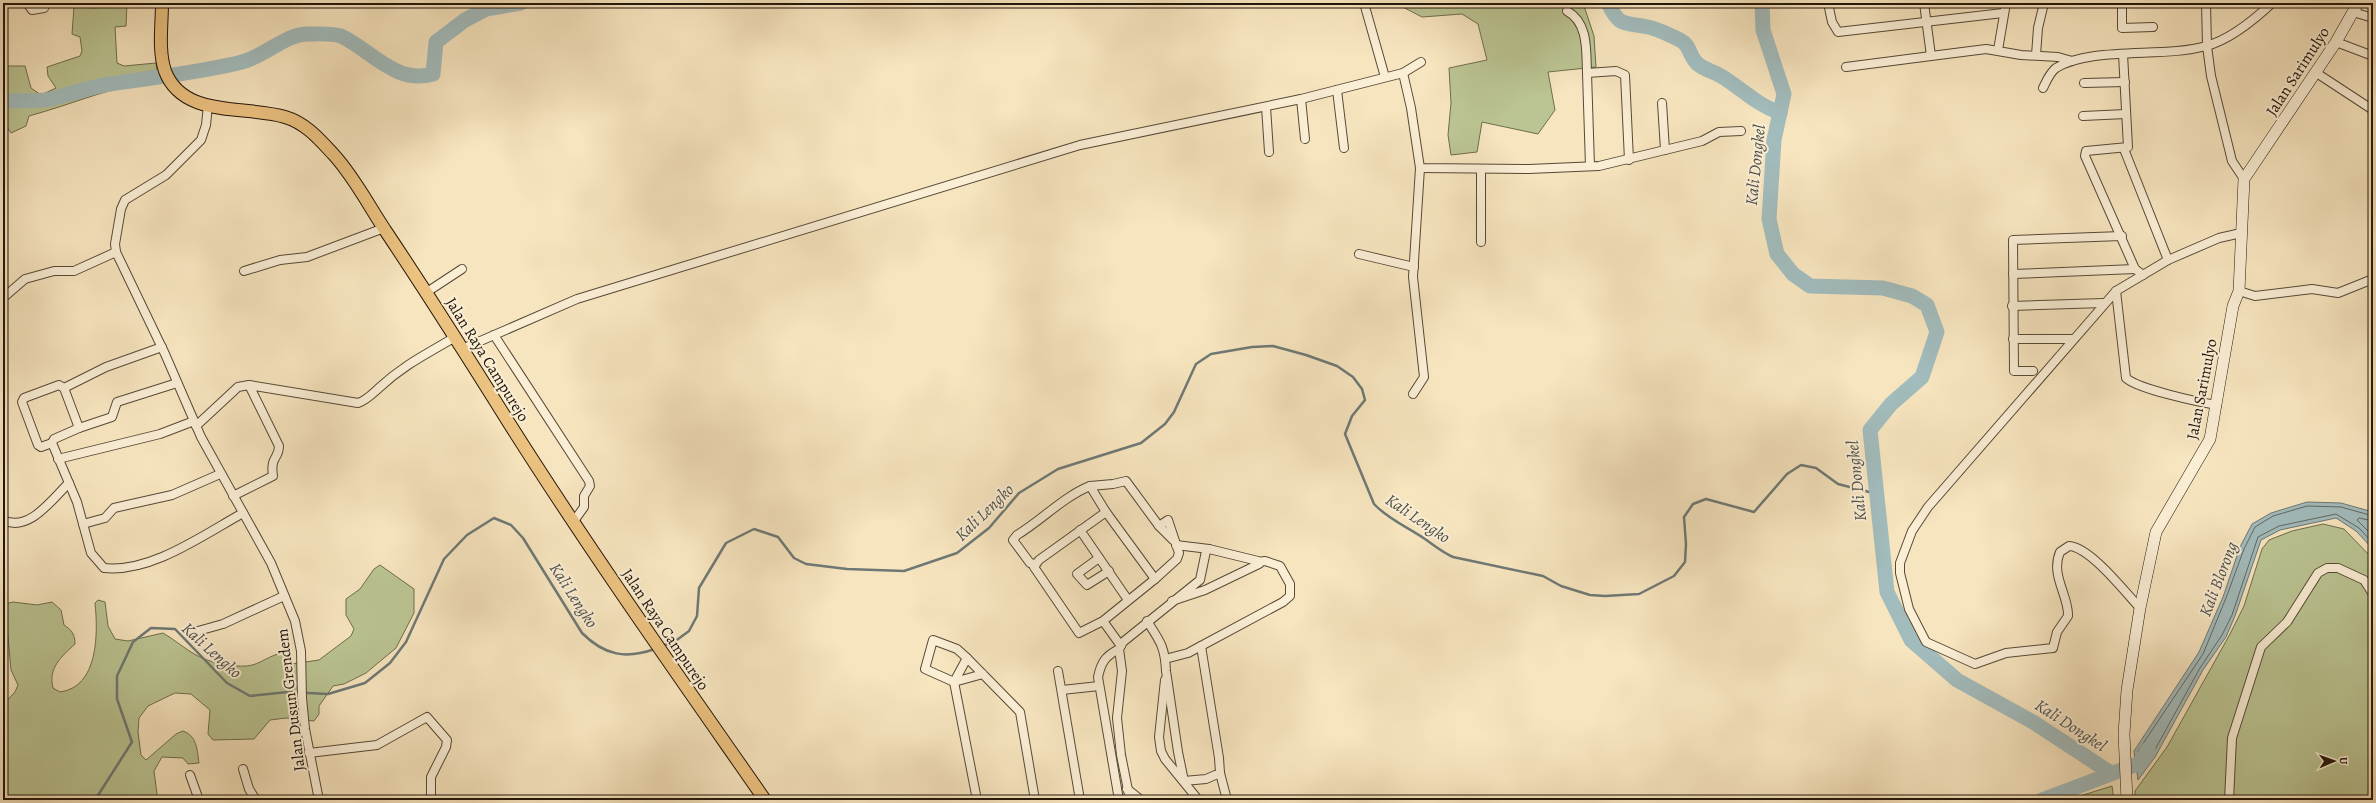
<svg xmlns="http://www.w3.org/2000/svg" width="2376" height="803" viewBox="0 0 2376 803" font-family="Alegreya,serif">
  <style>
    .green { fill: #bbc593; stroke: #6e6d4e }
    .water { fill: #a2bcbd; stroke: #6e7975 }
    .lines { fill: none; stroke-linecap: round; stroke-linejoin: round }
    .shore { stroke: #626863; stroke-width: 1 }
    .stream { stroke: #6e7975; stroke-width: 2.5 }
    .river { stroke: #a2bcbd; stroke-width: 15 }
    .street-casing { stroke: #564936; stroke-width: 10 }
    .secondary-casing { stroke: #211509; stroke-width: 12 }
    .primary-casing { stroke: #211509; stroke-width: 14 }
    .street { stroke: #faeed5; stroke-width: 8 }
    .secondary { stroke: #faeed5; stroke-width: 11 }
    .primary { stroke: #ecc280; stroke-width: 12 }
    .labels { text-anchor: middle; stroke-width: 4; stroke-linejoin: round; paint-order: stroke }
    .street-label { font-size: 16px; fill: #211509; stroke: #faeed5 }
    .water-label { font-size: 17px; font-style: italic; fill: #4e4f48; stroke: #faeed5 }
  </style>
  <rect width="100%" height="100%" fill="#f7e5bf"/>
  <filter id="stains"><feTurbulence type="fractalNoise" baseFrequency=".005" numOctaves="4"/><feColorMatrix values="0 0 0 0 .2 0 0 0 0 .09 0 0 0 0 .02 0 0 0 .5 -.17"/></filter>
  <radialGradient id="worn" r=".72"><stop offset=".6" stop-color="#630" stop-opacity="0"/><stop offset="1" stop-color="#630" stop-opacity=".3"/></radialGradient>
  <g class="green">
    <path d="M99 3H127L126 26 115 27 117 63 124 66 156 63 158 80C113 86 73 104 29 116L26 126 11 133 3 121V66H25L31 88 41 95 56 88 48 76 47 67 80 56 82 51 80 37 72 34 74 7 97 8Z"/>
    <path d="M1395 3H1583L1594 36 1596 67 1548 72 1555 110 1538 134 1482 122 1477 152 1451 155 1448 135 1451 103 1449 68 1487 60 1478 24 1462 14 1422 17Z"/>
    <path d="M2323 524 2344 529 2373 559 2372 800H2135V791L2167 747 2230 634 2244 606 2262 549 2269 540 2292 531Z"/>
    <path d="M380 565 414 589V613L396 648 366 673 344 684 333 686 319 706V714L314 721 286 718 270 720 254 739 213 740 208 734 210 710 191 694 175 693 148 706 139 718 138 732 141 755 146 760 176 734 183 731C197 736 197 749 199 763L188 764 183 758 162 757 154 771 157 794 155 800H3V705L15 692 18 685 11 670 5 604 13 602 37 605 52 602 61 610 64 625C72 630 75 635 75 644 61 657 48 668 53 688L60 692C99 687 98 632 95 603L98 600 105 602 108 626 115 639 128 641 163 633C175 640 185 649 196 655 210 663 231 667 247 666 260 665 270 654 284 653L292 664 319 660 351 636 354 629 346 615V599L360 589 374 569Z"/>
    <path d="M2112 786 2114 800H2067Z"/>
  </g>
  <path class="water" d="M2307 502 2341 503 2373 512V549L2356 531 2336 518 2280 530 2261 540 2235 616 2226 637 2203 670 2155 757 2138 780 2134 751 2199 652 2223 597 2240 547 2252 524 2271 513Z"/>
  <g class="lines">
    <g class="shore">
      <path d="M2373 516 2341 507 2307 506 2273 516 2255 527 2244 549 2226 598 2203 654 2138 751 2140 766H2143L2152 755 2200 668 2222 635 2232 615 2258 537 2279 526 2336 514 2359 528 2373 543"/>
      <path d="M2373 521 2359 518 2357 520 2373 536"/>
    </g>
    <g class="stream">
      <path d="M662 646 674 642 689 631 697 616 699 588 726 543 754 529 778 537 794 558 806 564 847 569 904 571 957 553 989 528 1019 493 1058 469 1141 443 1165 424 1174 412 1196 364 1211 354 1252 347 1273 346 1306 355 1337 366 1353 377 1362 389 1365 400 1352 416 1345 434 1374 504C1389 520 1408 527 1425 539 1435 546 1442 552 1453 557L1543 576 1561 586 1590 595 1605 596 1639 594 1674 576 1685 562 1686 544 1684 517 1693 504 1706 499 1754 512 1787 474 1801 465 1816 468 1838 484 1877 494"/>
      <path d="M95 800 132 742 117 699V676L133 642 151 628 175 629 227 683 250 696 288 692 328 694 365 683 390 663 406 642 444 559 467 535 494 518 511 525 523 538 582 633C605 656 626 659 655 649"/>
    </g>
    <g class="river">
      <path d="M1608 3C1620 28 1624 22 1648 27 1658 29 1670 35 1680 40 1691 45 1689 58 1699 65 1706 70 1714 72 1721 76 1741 88 1757 105 1780 113"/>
      <path d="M1762 3 1763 30 1784 94 1774 140 1769 219 1777 254 1793 274 1810 286 1883 288 1912 296 1927 305 1937 332 1922 377 1891 404 1870 430 1887 592 1911 640 1957 680 2033 722 2111 773"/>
      <path d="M3 101C19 100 36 102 51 99 71 94 90 87 110 84 154 77 199 73 242 62 265 56 286 34 308 34 317 34 333 33 341 36 371 50 396 85 433 74L436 42 465 20 486 9 521 3"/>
      <path d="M2042 800 2140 763 2148 749"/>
    </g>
    <defs>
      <g id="street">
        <path d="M27 3 32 10 44 8"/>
        <path d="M1364 3 1385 77"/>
        <path d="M1828 3 1832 22 1838 32 2003 13"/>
        <path d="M1924 3 1931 56 1986 49 2021 55 2058 57 2072 61"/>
        <path d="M2122 3V28L2153 27"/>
        <path d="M2206 3 2207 46 2211 76 2232 161 2244 179"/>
        <path d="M1567 11C1589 23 1586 52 1587 73L1616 71 1625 75 1629 160"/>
        <path d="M2353 12 2373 18"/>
        <path d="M2336 42 2373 56"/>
        <path d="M1998 50 2006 3"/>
        <path d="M2123 54 2128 147 2086 151 2085 156 2135 269 2143 275"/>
        <path d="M2036 55 2038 28 2044 3"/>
        <path d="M1846 67 1931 56"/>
        <path d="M2315 72 2373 110"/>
        <path d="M1403 73 1421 62"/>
        <path d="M1587 73 1590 166"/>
        <path d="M2084 83 2125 82"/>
        <path d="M2043 88C2046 82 2050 72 2056 68 2091 46 2165 58 2206 46 2229 40 2255 19 2272 3"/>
        <path d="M1337 90 1344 148"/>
        <path d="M1301 99 1305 139"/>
        <path d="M1662 103 1665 150"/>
        <path d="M208 105 206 125 201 140 166 175 125 200 121 209 115 244 116 252 165 354 201 437 271 563 295 621 301 651 302 698 305 729 319 800"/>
        <path d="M1266 107 1269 152"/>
        <path d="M2083 116 2126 114"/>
        <path d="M2124 149 2168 260"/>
        <path d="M1481 242V169"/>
        <path d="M1359 254 1414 267"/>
        <path d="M244 271 280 260 307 257 384 228"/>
        <path d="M2013 274 2135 269"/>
        <path d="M2116 291 2126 378C2138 389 2198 402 2217 405"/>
        <path d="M2239 291 2255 296 2312 289 2338 293 2373 279"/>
        <path d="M427 292 462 269"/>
        <path d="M3 298 25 279 54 271H74L116 252"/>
        <path d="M2012 306 2104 303"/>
        <path d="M494 335 589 481 590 486 584 496V507L574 521"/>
        <path d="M2013 339H2073"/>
        <path d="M162 347 106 367 64 388 79 428 54 439 52 443 77 502 91 553 104 568C151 573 203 535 243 513"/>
        <path d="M462 349 577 299 1080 145 1301 99 1403 73 1411 108 1420 168 1529 169 1599 166 1702 141 1719 132 1741 131"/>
        <path d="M2033 371H2014L2013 240 2122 236"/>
        <path d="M1413 394 1424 377 1413 277 1420 168"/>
        <path d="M196 426 238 387 249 385"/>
        <path d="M79 428 112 417 117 402 177 383"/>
        <path d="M52 443 41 447 38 445 22 402 24 398 59 385 64 388"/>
        <path d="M58 459 160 434 194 421"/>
        <path d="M233 496 273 476C270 456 279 459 279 446L249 385 358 403C367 400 373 393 380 387 405 364 427 354 455 337"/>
        <path d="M1106 512 1090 486 1113 484 1126 481 1159 526 1168 520 1179 553 1177 559 1155 579"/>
        <path d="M3 520C29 533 52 499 69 483"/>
        <path d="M83 524 105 518 114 508 172 495 220 474"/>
        <path d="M1159 526 1173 540"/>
        <path d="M1080 530 1128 600"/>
        <path d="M1176 545 1209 549"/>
        <path d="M1099 558 1077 574 1087 585 1109 571"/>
        <path d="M1035 564 1030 563 1013 540 1017 535C1042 520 1063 497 1090 486"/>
        <path d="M2140 608C2125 592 2090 547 2069 546L2060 552C2050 575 2069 596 2068 616L2057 632 2053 648 2006 653 1975 664 1926 642 1909 609 1900 573V563L1912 531 1928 507 2116 291 2168 260 2219 238 2241 233"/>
        <path d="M1103 621 1155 579 1106 512 1039 560 1034 567 1079 633 1103 621 1121 646"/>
        <path d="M1147 621C1160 641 1165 647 1166 671L1178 752 1184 781 1206 779 1220 773 1219 758 1201 646 1188 653 1165 659"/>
        <path d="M198 631 223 624 284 596"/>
        <path d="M1201 646 1283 602 1290 596V584L1280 566 1265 561 1258 562"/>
        <path d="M1119 649C1105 656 1101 663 1098 677L1119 800"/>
        <path d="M967 658 954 682 977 800"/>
        <path d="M1058 671 1080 800"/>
        <path d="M983 674 954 682 925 669 933 640 957 649 967 658 1020 712 1035 800"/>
        <path d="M1165 680 1159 737 1161 751 1165 759 1196 797"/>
        <path d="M1062 690 1099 686"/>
        <path d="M309 753 377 745 427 717 447 740 446 747 431 777V800"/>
        <path d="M243 769 249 789 256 800"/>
        <path d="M1220 773 1227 800"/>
        <path d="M190 775 199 800"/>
        <path d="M1127 789 1141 800"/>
        <path d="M1130 800 1121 755 1117 718 1122 671 1119 649 1123 642 1200 580 1206 551 1209 549 1258 561 1259 564 1205 590 1172 601"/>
        <path d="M2229 800 2232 738 2261 647 2287 622 2318 573 2327 568H2338L2364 580 2373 594V623"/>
      </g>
      <path id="secondary" d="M2127 800 2124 734 2127 690 2140 608 2156 532 2210 439 2233 306 2239 291 2244 179 2336 42 2358 3"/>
      <path id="primary" d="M162 3C162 25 158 50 165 71 183 119 247 105 285 117 306 123 320 140 334 155 355 178 370 208 387 233 429 296 469 359 509 423 590 551 678 675 765 800"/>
    </defs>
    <use href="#street" class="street-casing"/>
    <use href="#secondary" class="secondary-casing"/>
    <use href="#primary" class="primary-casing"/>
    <use href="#street" class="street"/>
    <use href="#secondary" class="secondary"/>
    <use href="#primary" class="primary"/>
  </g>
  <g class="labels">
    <g class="street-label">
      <text transform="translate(2297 71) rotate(-57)" y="6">Jalan Sarimulyo</text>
      <text transform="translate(488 359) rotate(58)" y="6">Jalan Raya Campurejo</text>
      <text transform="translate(2201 389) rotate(-79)" y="6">Jalan Sarimulyo</text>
      <text transform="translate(666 629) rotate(56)" y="6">Jalan Raya Campurejo</text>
      <text transform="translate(290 700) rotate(-97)" y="6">Jalan Dusun Grendem</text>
    </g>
    <g class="water-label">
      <text transform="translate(1755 165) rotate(-84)" y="6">Kali Dongkel</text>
      <text transform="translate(1856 481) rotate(-96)" y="6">Kali Dongkel</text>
      <text transform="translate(984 512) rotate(-44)" y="6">Kali Lengko</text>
      <text transform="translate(1418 518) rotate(34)" y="6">Kali Lengko</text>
      <text transform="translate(2218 579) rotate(-69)" y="6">Kali Blorong</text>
      <text transform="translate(574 595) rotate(57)" y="6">Kali Lengko</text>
      <text transform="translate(212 650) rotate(42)" y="6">Kali Lengko</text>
      <text transform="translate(2071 725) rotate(33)" y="6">Kali Dongkel</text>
    </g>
  </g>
  <rect width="2376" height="803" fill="none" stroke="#f7e5bf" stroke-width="16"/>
  <rect x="4" y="4" width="2368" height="795" fill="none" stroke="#211509" stroke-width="2"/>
  <rect x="8" y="8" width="2360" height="787" fill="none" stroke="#211509"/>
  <g transform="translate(2334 761) rotate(88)" stroke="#faeed5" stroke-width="3" paint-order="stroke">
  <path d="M0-3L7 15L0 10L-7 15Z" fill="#211509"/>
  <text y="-6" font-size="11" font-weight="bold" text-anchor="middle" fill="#211509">U</text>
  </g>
  <rect width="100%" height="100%" filter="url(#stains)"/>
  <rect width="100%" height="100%" fill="url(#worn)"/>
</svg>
